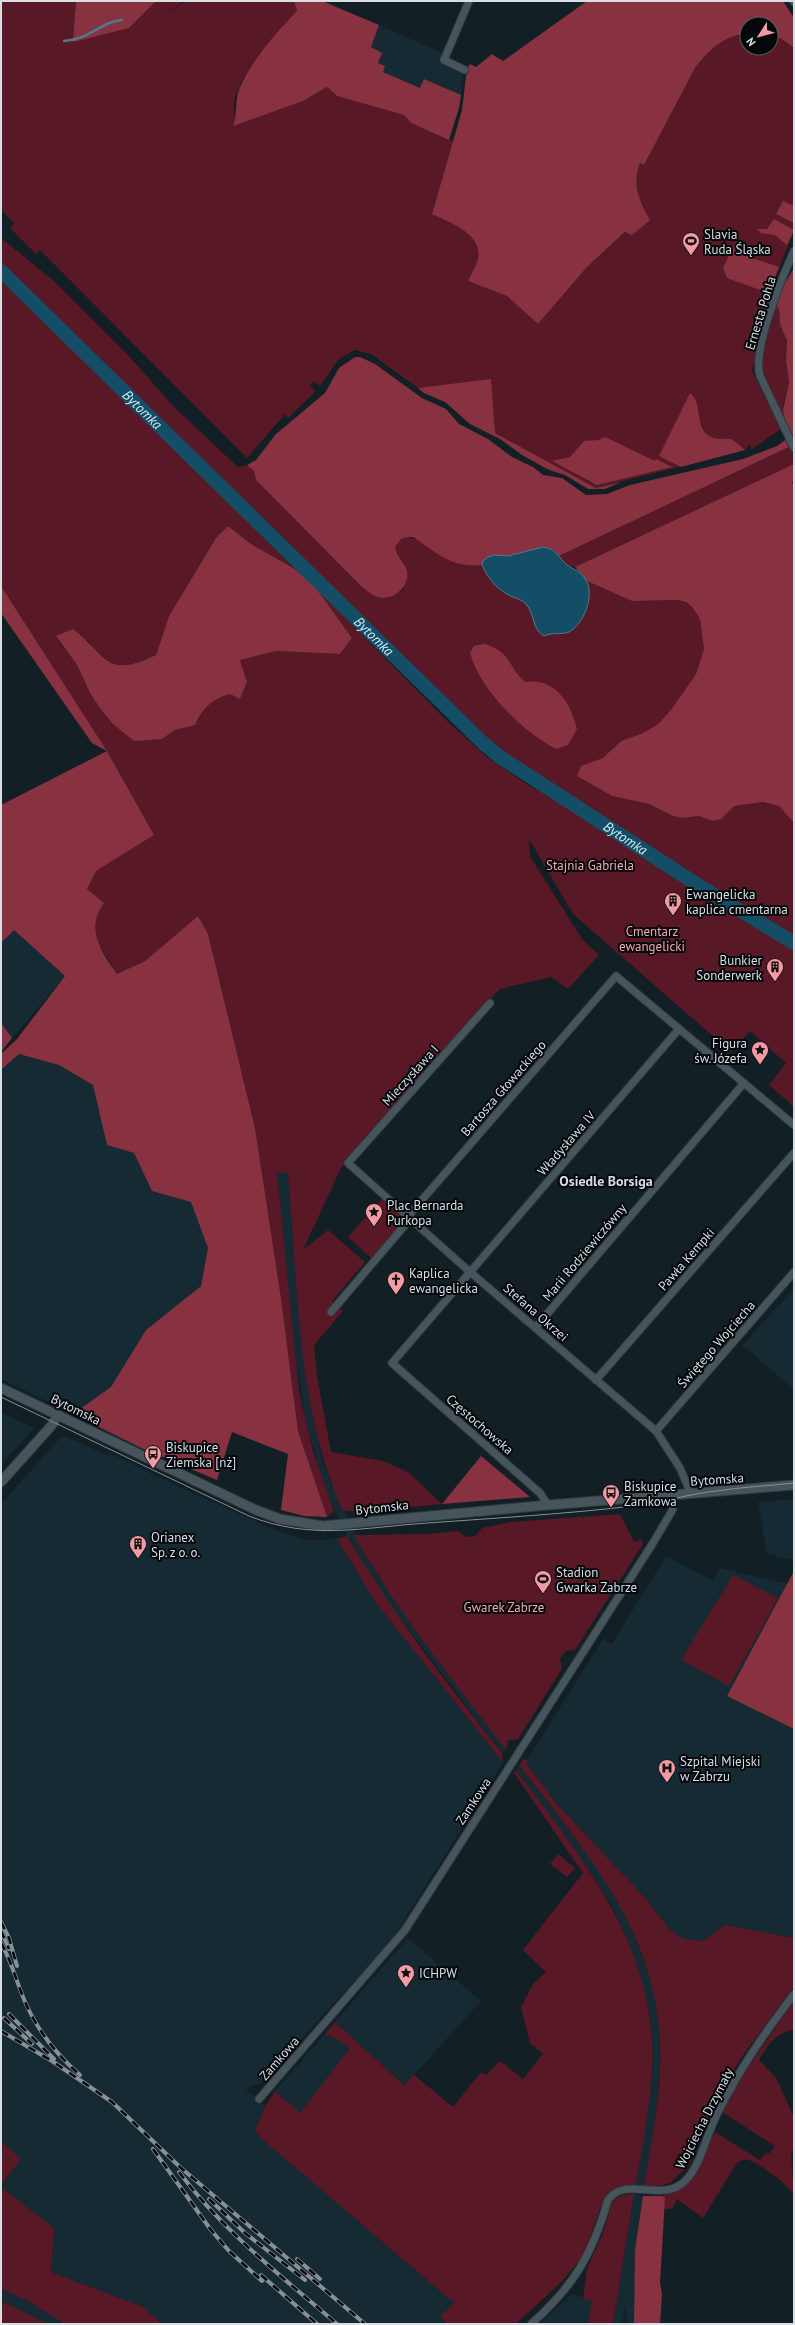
<svg xmlns="http://www.w3.org/2000/svg" width="795" height="2325" viewBox="0 0 795 2325" font-family="'PT Sans',sans-serif">
  <style>
    .built { fill: #162a34 }
    .green { fill: #591825 }
    .forest { fill: #883241 }
    .water { fill: #134e66; stroke: #4e7a8c }
    .lines { fill: none; stroke-linecap: round; stroke-linejoin: round }
    .stream { stroke: #4e7a8c; stroke-width: 2.5 }
    .river { stroke: #134e66; stroke-width: 14 }
    .minor-casing { stroke: #30383d; stroke-width: 9 }
    .tertiary-casing { stroke: #30383d; stroke-width: 11 }
    .minor { stroke: #46555c; stroke-width: 7 }
    .tertiary { stroke: #46555c; stroke-width: 9 }
    .tram { stroke: #869096; stroke-width: 1 }
    .rail-casing { stroke: #869096; stroke-width: 4 }
    .rail { stroke: #04080b; stroke-width: 2.5; stroke-dasharray: 8; stroke-linecap: butt }
    .labels { text-anchor: middle; stroke-width: 4; stroke-linejoin: round; paint-order: stroke }
    .poi-label { font-size: 13px; fill: #d7dfe4; stroke: #04080b; text-anchor: start }
    .street-label { font-size: 13px; fill: #d7dfe4; stroke: #04080b }
    .park-label { font-size: 13px; fill: #f3a8b0; stroke: #04080b }
    .water-label { font-size: 14px; font-style: italic; fill: #d1e8f4; stroke: #04080b }
    .neighbourhood-label { font-size: 14px; font-weight: bold; fill: #d7dfe4; stroke: #04080b }
  </style>
  <rect width="100%" height="100%" fill="#121f25"/>
  <g class="built">
    <path d="M379 25 445 54 442 60 463 72 461 95 424 79 420 88 383 72 370 47Z"/>
    <path d="M14 930 65 976 12 1038 1 1023V943Z"/>
    <path d="M19 1054 59 1065 93 1085 107 1145 134 1153 152 1191 191 1202 208 1248 201 1286 146 1330 111 1387 73 1414 1 1379V1070Z"/>
    <path d="M288 1172 309 1391 321 1454 331 1484 368 1560 410 1622 506 1750 502 1753 382 1594 347 1536 325 1488 306 1423 292 1337 277 1173Z"/>
    <path d="M793 1289 794 1290V1390L743 1345Z"/>
    <path d="M1 1412 34 1428 1 1465Z"/>
    <path d="M65 1436 102 1453 109 1455 110 1453 181 1488 280 1532 304 1540 337 1539 376 1603 503 1762 392 1940 259 2085H251L246 2091 259 2099 265 2107 261 2119 263 2140 454 2303 440 2316 447 2324H162L143 2307 51 2272 54 2228 1 2187 21 2159 1 2141V1504L60 1438Z"/>
    <path d="M794 1499V1560L767 1554 758 1502Z"/>
    <path d="M666 1556 713 1581 719 1568 788 1584 727 1696 794 1729V1938L725 1925 704 1941 683 1939 670 1930 647 1900 557 1804 525 1763 603 1639 612 1644Z"/>
    <path d="M519 1765 602 1873 630 1925 649 1974 659 2015 660 2065 656 2117 644 2186H636L650 2094 652 2037 650 2017 641 1978 622 1928 608 1899 583 1861 516 1770Z"/>
    <path d="M408 1938 481 2001 405 2085 335 2022Z"/>
    <path d="M325 2034 344 2043 351 2048 300 2113 275 2091Z"/>
    <path d="M634 2194 643 2196 635 2250 634 2324H627L625 2306 622 2324H613Z"/>
    <path d="M1 2289 26 2300 65 2324H49L1 2301Z"/>
    <path d="M572 2294 592 2301 588 2324H539Z"/>
  </g>
  <g class="green">
    <path d="M1 1H76L73 39 74 42 129 28 156 1H184L167 14 186 1H294L297 11C274 35 245 66 235 98 232 108 237 116 234 125L303 101 327 87 337 96 404 115 411 123 453 141 432 213C449 222 483 234 478 258 477 265 471 274 468 281L507 296 538 324 587 267 626 232 644 210C637 193 634 180 640 163L644 165 695 68C707 52 725 34 747 34V48H771V36L782 39 794 48V231L768 296 772 298 752 371 781 429 752 449 749 445 745 450 596 488 495 433 459 384 418 388 371 354 355 350 339 359 320 386 314 381 310 386 316 391 288 418 285 414 247 458 40 250 36 254 10 228 14 223 1 210Z"/>
    <path d="M1 238 55 282 127 354 176 409 238 467 247 465 254 471 256 480 360 585C377 597 383 600 403 590L407 569 396 556 395 547 402 538C427 535 453 567 482 565 486 577 496 587 506 593 513 597 520 598 525 604 534 612 534 624 540 634L585 611 589 594 587 581 632 601 678 600 686 602 693 608 700 619 704 649 696 674 671 710 658 724 643 733 621 741 603 758 586 765 578 776 612 796 649 804 673 816 683 818 699 816 712 821 721 819 733 806 763 802 779 806 794 823V937L492 750 1 266Z"/>
    <path d="M1 276 295 569 251 544 228 526 216 538 169 616 156 655C121 671 112 670 87 640L56 636 60 643 77 665 91 695 113 724 162 739 175 730 195 725C201 709 214 698 230 694L240 699 247 682 240 660 276 651 340 654 352 638 316 588 447 721 487 757 531 787 569 804 794 949V1107L769 1085 786 1063 750 1031 731 1052 573 914 529 839 530 856 582 939 599 955 568 989 551 977 500 989 487 1002 341 1168 303 1250 328 1230 365 1262 332 1301 343 1311 314 1345 317 1376 331 1452 383 1461 408 1472 442 1504 370 1511H343C296 1407 298 1285 288 1173H277L299 1391 313 1451 334 1511 327 1517 298 1431 281 1298 255 1128 208 934 198 916 145 961 117 974 96 940 95 915 87 889 96 871 154 835 107 751 1 586Z"/>
    <path d="M776 305 779 309 780 324 787 341 786 362 789 382 783 406 786 427 762 375 763 343Z"/>
    <path d="M789 447 794 456V464L575 567 568 566 559 556Z"/>
    <path d="M383 1198 404 1216V1220L372 1259 348 1237Z"/>
    <path d="M620 1514 634 1542 641 1539 643 1544 575 1650 566 1651 560 1659 562 1669 518 1739 508 1740 506 1750C453 1680 397 1612 354 1535L427 1534 458 1531 466 1537 475 1536 482 1528 511 1522Z"/>
    <path d="M347 1536C392 1613 447 1684 502 1753L503 1762 376 1603 337 1539Z"/>
    <path d="M733 1575 778 1598 729 1686 681 1660Z"/>
    <path d="M523 1759 528 1760 526 1763 555 1802 647 1900 670 1930 684 1939 704 1941 725 1925 794 1938V1986L741 2058 720 2092 689 2165 670 2183 659 2186H644C650 2146 659 2107 660 2066 665 1941 591 1858 519 1765Z"/>
    <path d="M516 1770C583 1860 657 1946 652 2066 651 2106 642 2146 636 2186 627 2186 617 2185 610 2192 598 2203 593 2239 582 2256 566 2282 537 2303 516 2324H447L440 2316 454 2303 263 2140 255 2131 265 2107 275 2091 300 2113 350 2048 344 2043 325 2034 335 2022 404 2085 414 2075 453 2107 481 2072 486 2075 500 2061 523 2079 543 2054 530 2043 521 2007 533 1984 546 1972 523 1950 583 1873 514 1773Z"/>
    <path d="M558 1854 575 1868 567 1877 550 1864Z"/>
    <path d="M794 2001V2030C777 2032 767 2045 759 2060L776 2078 794 2117V2148L791 2155 794 2195C787 2184 762 2165 749 2160 745 2159 741 2161 737 2163L703 2218 677 2199 672 2209H664L665 2199 662 2196C699 2182 699 2165 715 2132L760 2160 765 2154 770 2153 775 2146 722 2112 747 2069Z"/>
    <path d="M1 2141 21 2159 1 2186Z"/>
    <path d="M1 2187 54 2228 51 2272 143 2307 162 2324H65L26 2300 1 2289Z"/>
    <path d="M634 2194 613 2324H588L592 2301 583 2298 587 2269 603 2233 613 2200 623 2195Z"/>
    <path d="M1 2301 49 2324H1Z"/>
  </g>
  <g class="forest">
    <path d="M76 1H156L129 28 74 42 73 39Z"/>
    <path d="M294 1H322L379 25 371 47 382 53 378 63 385 66 383 72 420 88 424 79 461 95 459 108 449 140 411 123 404 115 337 96 327 87 303 101 233 126C238 114 234 100 240 87 253 58 275 34 297 11Z"/>
    <path d="M587 1H783L794 18V48L782 39 771 36V24H747V34C725 34 707 52 695 68L644 165 640 163C632 184 639 201 650 220L632 235 625 232 587 267 538 324 507 296 468 281C471 274 477 265 478 258 483 234 449 222 432 214L462 110 467 68 470 64 476 67 492 54 503 61Z"/>
    <path d="M783 201 794 206V223L776 214Z"/>
    <path d="M774 219 794 230 787 245 775 235 761 233 757 229H767Z"/>
    <path d="M735 243 752 258 779 267 771 286 763 291 727 278 723 268Z"/>
    <path d="M794 268V445L786 427 783 410 789 382 786 362 787 341 780 324 779 309 776 305 780 291Z"/>
    <path d="M355 357H360L375 364 422 398 446 409 459 424 488 439 512 457 533 467 543 475 562 478 586 495 607 494 630 485 743 459 777 446 785 440 789 447 559 556 554 550 543 547 533 551 483 561 482 565C451 568 437 553 413 537L402 538 395 547C397 559 406 564 407 571 410 589 390 603 375 596 370 594 365 589 360 585L256 480 254 471 247 465 256 460 276 434 325 393 339 368Z"/>
    <path d="M491 379 495 433 596 488 621 482 605 489H588L565 475 549 470 522 455 500 439 470 424 445 402 424 393 418 388Z"/>
    <path d="M690 393C704 404 693 428 711 437 718 441 726 437 733 440L745 450 681 467 659 456Z"/>
    <path d="M605 437 655 461 656 459 672 467 597 485 552 461 570 457 584 441 599 440Z"/>
    <path d="M794 464V481L792 482 794 488V823L779 806 763 802 734 806 721 819 712 821 699 816 683 818 673 816 649 804 612 796 577 776 581 766 603 758 621 741 643 733 658 724 671 710 696 674 704 649 700 619 693 608 686 602 678 600 632 601 587 581 575 567Z"/>
    <path d="M228 526 251 544 295 569 316 588 352 638 340 654 276 651 240 660 247 682 240 699 230 694C214 698 201 709 195 725L175 730 162 739 134 741 113 724 100 708 91 695 77 665 56 636 73 629C109 657 105 679 156 655L169 616 216 538Z"/>
    <path d="M1 586 107 751 154 835 96 871 87 889 104 903C85 929 101 951 117 974L145 961 198 916 208 934 255 1128 281 1298 298 1431 327 1517 304 1516 281 1510 288 1454 232 1432 217 1480 141 1448 73 1414 111 1387 146 1330 201 1286 208 1248 191 1202 152 1191 134 1153 107 1145 93 1085 59 1065 19 1054 1 1070V1054L17 1039 65 976 14 930 1 943V805L107 751 92 743 1 613Z"/>
    <path d="M484 644C512 652 507 666 525 682 555 677 571 703 577 729L568 745 556 749C523 732 480 690 470 653L474 646Z"/>
    <path d="M1 1023 12 1038 1 1052Z"/>
    <path d="M481 1456 530 1497 442 1504Z"/>
    <path d="M794 1571V1729L727 1696Z"/>
    <path d="M643 2196H662L665 2198 660 2283 662 2293 660 2324H634L635 2250Z"/>
  </g>
  <path class="water" d="M543 547C557 549 558 557 567 565 574 570 581 571 586 580 595 595 584 624 569 632 561 635 552 632 544 636 532 630 535 614 526 604 520 598 513 598 507 594 496 588 487 577 482 565L483 561 488 557 494 555 508 556Z"/>
  <g class="lines">
    <path class="stream" d="M64 41C91 39 100 22 122 20"/>
    <path class="river" id="s1" d="M1 271 483 743 500 757 701 887 794 943"/>
    <defs>
      <g id="minor">
        <path d="M793 1 794 2"/>
        <path d="M465 70 444 60 469 1"/>
        <path d="M794 251C782 277 752 350 760 376L794 448"/>
        <path d="M490 1003 348 1163 470 1272 656 1431 680 1468 691 1494"/>
        <path d="M408 1216 616 976 794 1125"/>
        <path d="M331 1312 411 1218"/>
        <path d="M536 1327 744 1083"/>
        <path d="M596 1380 794 1153"/>
        <path d="M656 1431 794 1272"/>
        <path d="M548 1505 540 1493 392 1363 679 1029"/>
        <path d="M259 2099 405 1930 653 1543 673 1509 674 1495"/>
        <path d="M531 2324C574 2286 592 2255 608 2200 627 2174 662 2205 686 2180 699 2166 704 2145 711 2128 716 2115 723 2102 730 2090 748 2056 771 2025 794 1994"/>
      </g>
      <g id="tertiary">
        <path d="M1 1388 256 1510 280 1519 323 1526 548 1505 794 1485"/>
        <path d="M1 1482 52 1425 58 1415"/>
      </g>
    </defs>
    <use href="#minor" class="minor-casing"/>
    <use href="#tertiary" class="tertiary-casing"/>
    <use href="#minor" class="minor"/>
    <use href="#tertiary" class="tertiary"/>
    <path class="tram" d="M1 1397 249 1516C313 1541 363 1527 428 1523 496 1518 565 1514 633 1506 661 1503 688 1494 716 1491 742 1487 768 1486 794 1483"/>
    <defs>
      <g id="rail">
        <path d="M1 1922 9 1938 17 1966"/>
        <path d="M1 1931 9 1949"/>
        <path d="M1 1943C12 1962 17 1984 26 2004 38 2031 57 2055 80 2075"/>
        <path d="M9 2014 54 2059"/>
        <path d="M4 2018 32 2044"/>
        <path d="M1 2031 52 2061 112 2102 181 2168 365 2324"/>
        <path d="M153 2149 211 2230 229 2251 262 2281"/>
        <path d="M179 2172C223 2231 281 2276 337 2324"/>
        <path d="M209 2199 245 2233 305 2280"/>
        <path d="M297 2259 320 2279"/>
        <path d="M261 2275 317 2324"/>
      </g>
    </defs>
    <use href="#rail" class="rail-casing"/>
    <use href="#rail" class="rail"/>
  </g>
  <defs>
    <symbol id="stadium-pin" viewBox="-11 -11 22 30"><path d="M0 17L-7.5 6A9.5 9.5 0 1 1 7.5 6Z" fill="#f49aa4" stroke="#04080b"/><path d="M0-5a6.5 5 0 1 0 0 10a6.5 5 0 1 0 0-10ZM-3.5-1.8h7v3.6h-7Z" fill="#111"/></symbol>
    <symbol id="building-pin" viewBox="-11 -11 22 30"><path d="M0 17L-7.5 6A9.5 9.5 0 1 1 7.5 6Z" fill="#f49aa4" stroke="#04080b"/><path d="M-4-6H4V6H1V3H-1V6H-4ZM-2.5-4.3h1.7v1.8h-1.7ZM.8-4.3h1.7v1.8H.8ZM-2.5-1h1.7V.8h-1.7ZM.8-1h1.7V.8H.8Z" fill="#111"/></symbol>
    <symbol id="sight-pin" viewBox="-11 -11 22 30"><path d="M0 17L-7.5 6A9.5 9.5 0 1 1 7.5 6Z" fill="#f49aa4" stroke="#04080b"/><path d="M0-6L1.8-2.2L6-1.7L2.9 1.2L3.7 5.4L0 3.3L-3.7 5.4L-2.9 1.2L-6-1.7L-1.8-2.2Z" fill="#111"/></symbol>
    <symbol id="church-pin" viewBox="-11 -11 22 30"><path d="M0 17L-7.5 6A9.5 9.5 0 1 1 7.5 6Z" fill="#f49aa4" stroke="#04080b"/><path d="M-1.2-6h2.4v3.5h3.3v2.4h-3.3V6h-2.4V-.1h-3.3v-2.4h3.3Z" fill="#111"/></symbol>
    <symbol id="bus-pin" viewBox="-11 -11 22 30"><path d="M0 17L-7.5 6A9.5 9.5 0 1 1 7.5 6Z" fill="#f49aa4" stroke="#04080b"/><path d="M-5-6H5V4H4V6H2V4H-2V6H-4V4H-5ZM-3.5-4V0h7V-4ZM-3.5 1.2v1.5H-2V1.2ZM2 1.2v1.5H3.5V1.2Z" fill="#111"/></symbol>
    <symbol id="hospital-pin" viewBox="-11 -11 22 30"><path d="M0 17L-7.5 6A9.5 9.5 0 1 1 7.5 6Z" fill="#f49aa4" stroke="#04080b"/><path d="M-5-5h3v3.5h4V-5h3V5h-3V1.5h-4V5h-3Z" fill="#111"/></symbol>
  </defs>
  <g fill-rule="evenodd">
    <use href="#stadium-pin" x="681" y="231" width="20" height="27"/>
    <use href="#building-pin" x="663" y="891" width="20" height="27"/>
    <use href="#building-pin" x="765" y="957" width="20" height="27"/>
    <use href="#sight-pin" x="750" y="1040" width="20" height="27"/>
    <use href="#sight-pin" x="364" y="1202" width="20" height="27"/>
    <use href="#church-pin" x="386" y="1270" width="20" height="27"/>
    <use href="#bus-pin" x="143" y="1444" width="20" height="27"/>
    <use href="#bus-pin" x="601" y="1483" width="20" height="27"/>
    <use href="#building-pin" x="128" y="1534" width="20" height="27"/>
    <use href="#stadium-pin" x="533" y="1569" width="20" height="27"/>
    <use href="#hospital-pin" x="657" y="1758" width="20" height="27"/>
    <use href="#sight-pin" x="396" y="1963" width="20" height="27"/>
  </g>
  <g class="labels">
    <g class="poi-label">
      <text x="704" y="239">Slavia<tspan x="704" dy="15">Ruda Śląska</tspan></text>
      <text x="686" y="899">Ewangelicka<tspan x="686" dy="15">kaplica cmentarna</tspan></text>
      <text x="762" y="965" text-anchor="end">Bunkier<tspan x="762" dy="15">Sonderwerk</tspan></text>
      <text x="747" y="1048" text-anchor="end">Figura<tspan x="747" dy="15">św. Józefa</tspan></text>
      <text x="387" y="1210">Plac Bernarda<tspan x="387" dy="15">Purkopa</tspan></text>
      <text x="409" y="1278">Kaplica<tspan x="409" dy="15">ewangelicka</tspan></text>
      <text x="166" y="1452">Biskupice<tspan x="166" dy="15">Ziemska [nż]</tspan></text>
      <text x="624" y="1491">Biskupice<tspan x="624" dy="15">Zamkowa</tspan></text>
      <text x="151" y="1542">Orianex<tspan x="151" dy="15">Sp. z o. o.</tspan></text>
      <text x="556" y="1577">Stadion<tspan x="556" dy="15">Gwarka Zabrze</tspan></text>
      <text x="680" y="1766">Szpital Miejski<tspan x="680" dy="15">w Zabrzu</tspan></text>
      <text x="419" y="1978">ICHPW</text>
    </g>
    <g class="street-label">
      <text transform="translate(760 313) rotate(-73)" y="5">Ernesta Pohla</text>
      <text transform="translate(410 1075) rotate(-48)" y="5">Mieczysława I</text>
      <text transform="translate(503 1088) rotate(-49)" y="5">Bartosza Głowackiego</text>
      <text transform="translate(566 1143) rotate(-49)" y="5">Władysława IV</text>
      <text transform="translate(584 1252) rotate(-50)" y="5">Marii Rodziewiczówny</text>
      <text transform="translate(686 1259) rotate(-49)" y="5">Pawła Kempki</text>
      <text transform="translate(536 1312) rotate(41)" y="5">Stefana Okrzei</text>
      <text transform="translate(716 1344) rotate(-49)" y="5">Świętego Wojciecha</text>
      <text transform="translate(76 1409) rotate(26)" y="5">Bytomska</text>
      <text transform="translate(480 1424) rotate(41)" y="5">Częstochowska</text>
      <text transform="translate(717 1479) rotate(-4)" y="5">Bytomska</text>
      <text transform="translate(382 1507) rotate(-6)" y="5">Bytomska</text>
      <text transform="translate(473 1801) rotate(-57)" y="5">Zamkowa</text>
      <text transform="translate(279 2058) rotate(-49)" y="5">Zamkowa</text>
      <text transform="translate(704 2118) rotate(-63)" y="5">Wojciecha Drzymały</text>
    </g>
    <g class="park-label">
      <text x="590" y="870">Stajnia Gabriela</text>
      <text x="652" y="936">Cmentarz<tspan x="652" dy="15">ewangelicki</tspan></text>
      <text x="504" y="1612">Gwarek Zabrze</text>
    </g>
    <g class="water-label">
      <text dy="5" stroke="none"><textPath href="#s1" startOffset="198">Bytomka</textPath></text>
      <text dy="5" stroke="none"><textPath href="#s1" startOffset="522">Bytomka</textPath></text>
      <text dy="5" stroke="none"><textPath href="#s1" startOffset="846">Bytomka</textPath></text>
    </g>
    <g class="neighbourhood-label">
      <text x="606" y="1186">Osiedle Borsiga</text>
    </g>
  </g>
  <rect width="795" height="2325" fill="none" stroke="#d7dfe4" stroke-width="4"/>
  <g transform="translate(759 36) rotate(234)"><circle r="19" fill="#04080b" stroke="#585e62"/>
  <path d="M0-3L7 15L0 10L-7 15Z" fill="#f49aa4"/>
  <text y="-6" font-size="11" font-weight="bold" text-anchor="middle" fill="#d7dfe4">N</text>
  </g>
</svg>
